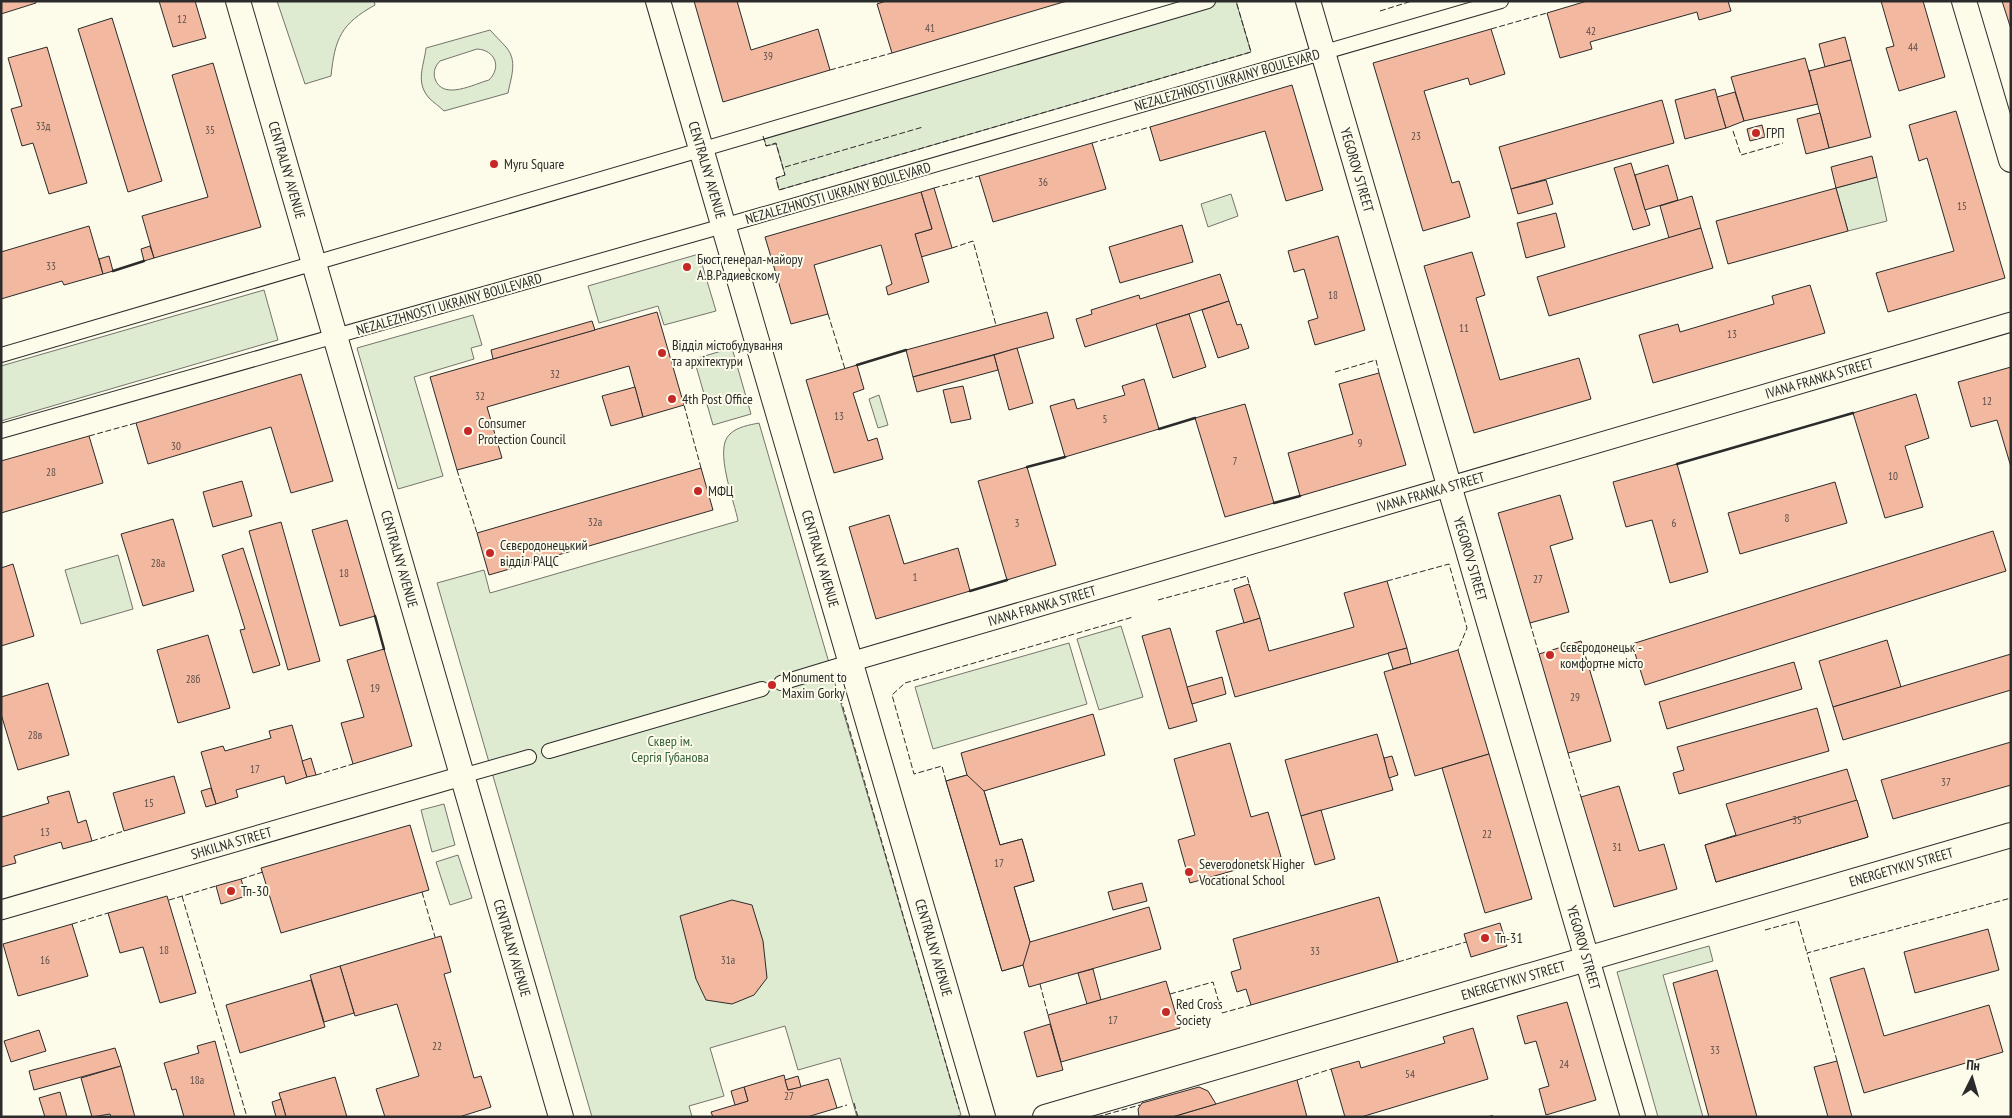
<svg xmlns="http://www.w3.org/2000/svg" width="2012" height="1118" viewBox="0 0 2012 1118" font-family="'PT Sans Narrow',sans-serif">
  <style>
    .green { fill: #deebd1; stroke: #74746e; fill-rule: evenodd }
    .building { fill: #f2b8a0; stroke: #2b2b2b }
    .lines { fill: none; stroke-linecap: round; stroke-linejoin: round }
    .pedestrian-casing { stroke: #2b2b2b; stroke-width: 16 }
    .minor-casing { stroke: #2b2b2b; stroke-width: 21 }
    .tertiary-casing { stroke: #2b2b2b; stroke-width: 26 }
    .pedestrian { stroke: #fdfbea; stroke-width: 14 }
    .minor { stroke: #fdfbea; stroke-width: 19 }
    .tertiary { stroke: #fdfbea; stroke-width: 24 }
    .fence { stroke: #2b2b2b; stroke-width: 1; stroke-dasharray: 6 2.5; stroke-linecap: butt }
    .wall { stroke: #2b2b2b; stroke-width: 2.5 }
    .poi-dot { fill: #c62828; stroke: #fdfbea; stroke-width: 2 }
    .labels { text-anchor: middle; stroke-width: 4; stroke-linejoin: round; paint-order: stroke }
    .number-label { font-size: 11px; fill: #5d4e48 }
    .street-label { font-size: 14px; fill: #2b2b2b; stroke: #fdfbea }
    .poi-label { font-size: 14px; fill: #2b2b2b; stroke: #fdfbea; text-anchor: start }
    .park-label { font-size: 14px; fill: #34623c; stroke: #fdfbea }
  </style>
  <rect width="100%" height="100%" fill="#fdfbea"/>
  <g class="green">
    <path d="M277 1H374L375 5C341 24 335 38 331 76L305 84Z"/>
    <path d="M1217 1H1236L1251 52 779 190 776 178 785 175 776 144 766 146 763 134Z"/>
    <path d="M490 30C495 36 501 41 506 47 518 61 511 77 508 93L444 111C439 106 434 103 429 98 415 82 424 66 426 48ZM477 49C495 50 502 67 489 80 474 84 443 101 435 79 433 72 435 66 440 61Z"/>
    <path d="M1877 177 1887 221 1848 231 1836 188Z"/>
    <path d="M1231 194 1238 216 1208 227 1201 204Z"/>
    <path d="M699 254 716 311 664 325 658 306 599 323 588 286Z"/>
    <path d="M264 290 278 340 1 421V366Z"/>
    <path d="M473 315 482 345 471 348 474 359 414 377 443 476 398 489 357 348Z"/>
    <path d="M732 348 751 414 713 425 694 359Z"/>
    <path d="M879 395 888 425 878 428 869 399Z"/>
    <path d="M759 423 961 1115 954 1117H857L840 1058 798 1070 785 1026 710 1048 724 1096 689 1106 692 1117H592L437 583 484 570 490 593 738 521C735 503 713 448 730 434 737 427 749 425 759 423Z"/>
    <path d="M118 555 133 609 81 624 65 570Z"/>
    <path d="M1121 626 1143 697 1099 710 1077 639Z"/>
    <path d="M1069 643 1087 704 933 749 915 687Z"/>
    <path d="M444 804 455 845 432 852 421 810Z"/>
    <path d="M458 855 472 898 450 905 436 862Z"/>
    <path d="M1709 946 1713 961 1663 975 1703 1117H1658L1617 972Z"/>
  </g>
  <g class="building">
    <path d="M1 1H36V3L1 14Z"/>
    <path d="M159 1H195L206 38 173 47Z"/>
    <path d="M694 1H737L751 50 818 29 830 70 723 102Z"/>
    <path d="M886 1H1059L1060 3 892 53 877 4Z"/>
    <path d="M1587 1H1728L1731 11 1699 20 1697 12 1590 42 1592 49 1560 58 1547 13Z"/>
    <path d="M1881 1H1923L1945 77 1899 91 1886 48 1894 46Z"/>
    <path d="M2002 1H2011V29Z"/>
    <path d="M112 18 162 181 128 192 78 29Z"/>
    <path d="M1491 29 1505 74 1470 85 1468 78 1424 91 1452 183 1459 181 1470 217 1423 231 1373 63Z"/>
    <path d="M1845 37 1851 60 1825 67 1819 44Z"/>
    <path d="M47 47 87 183 49 194 33 143 22 146 11 109 22 106 8 58Z"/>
    <path d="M1805 58 1818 104 1744 121 1731 77Z"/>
    <path d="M1851 60 1871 137 1829 148 1809 71Z"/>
    <path d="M213 63 261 227 154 258 142 216 208 197 172 75Z"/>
    <path d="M1292 85 1323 190 1286 201 1265 131 1160 161 1150 127Z"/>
    <path d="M1715 89 1726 128 1685 139 1675 100Z"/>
    <path d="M1735 92 1744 121 1726 128 1717 97Z"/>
    <path d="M1662 100 1674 143 1511 189 1499 147Z"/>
    <path d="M1956 111 2005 278 1888 312 1876 273 1954 251 1927 158 1919 161 1909 125Z"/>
    <path d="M1820 113 1829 148 1806 154 1797 119Z"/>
    <path d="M1762 125 1765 137 1750 141 1747 129Z"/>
    <path d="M1092 143 1106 189 993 222 979 176Z"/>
    <path d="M1872 156 1877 177 1836 188 1831 167Z"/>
    <path d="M1631 163 1650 225 1633 230 1614 168Z"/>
    <path d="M1668 165 1678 200 1645 210 1635 175Z"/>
    <path d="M1546 180 1553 204 1518 214 1511 189Z"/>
    <path d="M934 188 952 248 921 257 915 234 932 229 921 192Z"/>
    <path d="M1836 188 1848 231 1728 264 1716 221Z"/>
    <path d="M921 192 932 229 915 234 929 282 888 295 886 287 892 284 881 245 814 265 828 314 791 324 765 237Z"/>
    <path d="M1692 196 1701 228 1669 238 1660 206Z"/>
    <path d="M1556 213 1565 247 1526 258 1517 223Z"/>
    <path d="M1182 225 1193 262 1120 283 1109 247Z"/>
    <path d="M89 226 103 274 64 285 62 281 1 299V252Z"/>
    <path d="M1701 228 1713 268 1549 316 1537 277Z"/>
    <path d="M1338 236 1365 330 1315 345 1308 321 1318 318 1304 269 1294 272 1288 251Z"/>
    <path d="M150 246 154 258 144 261 141 249Z"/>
    <path d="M1472 252 1485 295 1476 298 1500 380 1579 358 1591 399 1474 433 1424 266Z"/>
    <path d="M109 256 113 271 103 274 99 259Z"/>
    <path d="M1220 274 1229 301 1085 347 1076 319 1092 314 1091 310 1139 295 1140 299Z"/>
    <path d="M1810 285 1825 333 1653 383 1639 335 1678 324 1680 332 1774 304 1772 296Z"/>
    <path d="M1229 301 1237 325 1241 324 1249 348 1218 358 1202 310Z"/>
    <path d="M657 312 684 405 643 417 629 366 487 407 502 458 457 470 430 377Z"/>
    <path d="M1047 312 1054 338 913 377 906 350Z"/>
    <path d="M1189 314 1206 367 1173 378 1156 324Z"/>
    <path d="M592 321 595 330 493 359 491 350Z"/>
    <path d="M1017 348 1033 403 1009 410 994 355Z"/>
    <path d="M994 355 998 370 917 392 913 377Z"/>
    <path d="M857 365 864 389 853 393 868 441 877 438 883 459 834 473 806 380Z"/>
    <path d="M2011 367V467L1997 420 1971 427 1958 382Z"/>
    <path d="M1379 373 1406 465 1300 496 1288 453 1353 434 1339 384Z"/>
    <path d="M301 374 333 481 291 493 271 427 148 464 136 423Z"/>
    <path d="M1144 379 1159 429 1065 457 1050 406 1074 399 1077 409 1084 407 1125 395 1122 386Z"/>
    <path d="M963 386 971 419 951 423 943 390Z"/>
    <path d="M635 387 643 417 611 426 602 396Z"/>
    <path d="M1916 394 1929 438 1905 446 1923 507 1885 518 1853 413Z"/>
    <path d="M1245 404 1274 503 1225 517 1195 418Z"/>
    <path d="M89 436 103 483 1 513V461Z"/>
    <path d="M1677 464 1708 572 1670 583 1652 520 1626 527 1613 482Z"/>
    <path d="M1027 467 1056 565 1007 580 978 481Z"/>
    <path d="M701 468 713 510 489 575 477 533Z"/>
    <path d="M242 481 252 516 213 527 203 492Z"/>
    <path d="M1835 482 1847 523 1740 554 1728 513Z"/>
    <path d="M1560 495 1573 539 1550 546 1569 612 1530 623 1498 513Z"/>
    <path d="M889 515 904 564 958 548 970 591 876 619 849 527Z"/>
    <path d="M173 519 194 591 143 606 121 534Z"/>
    <path d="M347 520 375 616 340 626 312 530Z"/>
    <path d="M281 522 320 661 288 670 249 531Z"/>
    <path d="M1993 531 2006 571 1645 685 1632 644Z"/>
    <path d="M243 548 280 665 253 673 240 630 245 629 222 555Z"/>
    <path d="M13 564 34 636 1 646V568Z"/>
    <path d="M1387 581 1407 648 1235 697 1216 631 1260 618 1269 651 1354 627 1344 593Z"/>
    <path d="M1249 584 1260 618 1244 623 1234 589Z"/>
    <path d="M1170 628 1197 721 1169 729 1142 636Z"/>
    <path d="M208 635 230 708 178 723 157 650Z"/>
    <path d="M1887 640 1901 687 1833 707 1819 661Z"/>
    <path d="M1581 641 1611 741 1568 753 1539 654Z"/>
    <path d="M1407 648 1411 664 1393 669 1388 653Z"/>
    <path d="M384 649 412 746 353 764 341 723 364 717 347 660Z"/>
    <path d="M1458 650 1489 754 1415 776 1384 672Z"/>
    <path d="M2011 654V690L1843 740 1833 707Z"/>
    <path d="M1794 662 1802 689 1667 729 1659 702Z"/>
    <path d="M1222 677 1226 694 1192 704 1187 687Z"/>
    <path d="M48 683 69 755 18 770 1 714V697Z"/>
    <path d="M1817 708 1829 751 1679 794 1673 773 1684 770 1677 747Z"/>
    <path d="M1093 714 1105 755 984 791 1000 845 1022 839 1034 881 1014 887 1030 942 1149 907 1161 949 1029 987 1023 965 1002 971 946 781 967 775 961 753Z"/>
    <path d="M292 725 307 777 286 784 284 776 236 790 238 797 216 804 201 752 223 746 225 751 271 738 269 731Z"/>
    <path d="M1377 734 1393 790 1301 816 1285 760Z"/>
    <path d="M2011 742V785L1893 819 1881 780Z"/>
    <path d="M1230 743 1251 817 1268 812 1281 857 1190 883 1178 840 1195 835 1174 759Z"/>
    <path d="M1489 754 1532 899 1485 913 1442 768Z"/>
    <path d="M1392 756 1398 775 1389 778 1384 758Z"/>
    <path d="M311 758 316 775 307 777 302 761Z"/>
    <path d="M1847 769 1868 837 1716 882 1705 845 1736 835 1726 804Z"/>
    <path d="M967 775 984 791 1000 845 1022 839 1034 881 1014 887 1030 942 1023 965 1002 971 946 781Z"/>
    <path d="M174 776 185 813 124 831 113 793Z"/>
    <path d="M1619 786 1639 851 1664 844 1677 889 1614 907 1581 797Z"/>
    <path d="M211 788 216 804 206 807 201 791Z"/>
    <path d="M69 791 78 823 86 820 92 841 63 849 61 842 14 856 16 863 1 867V814L2 817 49 803 47 797Z"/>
    <path d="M1857 800 1868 837 1716 882 1705 845Z"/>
    <path d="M1321 810 1335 859 1315 865 1301 816Z"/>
    <path d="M410 825 429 890 281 933 261 868Z"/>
    <path d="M241 879 246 896 221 904 216 886Z"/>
    <path d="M1142 883 1147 901 1113 910 1108 892Z"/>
    <path d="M167 896 196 993 160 1003 143 947 120 953 108 913Z"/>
    <path d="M1379 897 1398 962 1251 1005 1246 989 1237 992 1231 972 1241 969 1233 939Z"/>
    <path d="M732 900 752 905 763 941 767 978 754 995 732 1004 706 1000 696 979 680 916Z"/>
    <path d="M1500 923 1507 946 1471 957 1464 934Z"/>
    <path d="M72 924 88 976 18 996 3 944Z"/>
    <path d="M1988 929 1999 970 1915 993 1904 952Z"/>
    <path d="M441 936 451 972 444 974 474 1078 481 1076 491 1107 459 1117H385L376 1089 419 1076 397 1004 355 1016 340 966Z"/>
    <path d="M340 966 354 1013 324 1022 310 975Z"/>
    <path d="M1864 968 1884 1036 1989 1005 2003 1052 1864 1093 1830 978Z"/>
    <path d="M1093 969 1101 1000 1087 1004 1078 973Z"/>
    <path d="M1717 970 1757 1117H1709L1673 983Z"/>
    <path d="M311 980 325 1027 240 1053 226 1005Z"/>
    <path d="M1166 981 1180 1028 1061 1062 1048 1015Z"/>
    <path d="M1567 1002 1596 1100 1546 1115 1539 1089 1549 1086 1536 1041 1525 1044 1517 1016Z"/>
    <path d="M1050 1024 1063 1070 1037 1077 1024 1032Z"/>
    <path d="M1473 1028 1488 1079 1361 1117H1345L1331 1069 1359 1061 1361 1068 1445 1043 1443 1037Z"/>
    <path d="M39 1030 46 1051 11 1062 4 1041Z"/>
    <path d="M215 1041 235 1117H184L176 1089 172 1090 164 1063 199 1053 197 1046Z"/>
    <path d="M115 1048 121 1066 34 1090 29 1071Z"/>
    <path d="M1837 1061 1852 1117H1828L1814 1067Z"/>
    <path d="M121 1066 135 1117H111L110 1114 92 1117 81 1078Z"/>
    <path d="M784 1075 788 1090 828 1079 837 1108 807 1117H713L711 1112 748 1101 744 1087Z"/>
    <path d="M798 1076 801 1087 788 1090 785 1080Z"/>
    <path d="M335 1077 347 1117H286L279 1093Z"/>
    <path d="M1297 1080 1307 1117H1172L1216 1104Z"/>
    <path d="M744 1087 748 1101 735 1105 731 1091Z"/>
    <path d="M1199 1087 1208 1091 1216 1104 1172 1117H1139L1138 1109 1142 1103Z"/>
    <path d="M60 1092 67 1117H45L39 1098Z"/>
    <path d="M281 1099 286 1117H276L272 1102Z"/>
  </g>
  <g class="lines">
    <defs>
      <g id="pedestrian">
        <path d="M1 355 1208 1"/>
        <path d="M1 431 723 226 1501 1"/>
        <path d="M781 683 850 662"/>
        <path d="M549 751 762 689"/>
        <path d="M462 776 529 757"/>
      </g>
      <g id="minor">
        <path id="s1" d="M850 662 2011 322"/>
        <path id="s2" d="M1 910 462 776"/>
      </g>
      <g id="tertiary">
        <path id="s3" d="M238 1 561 1117"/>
        <path id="s4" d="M658 1 983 1117"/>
        <path id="s5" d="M1308 1 1633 1117"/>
        <path d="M1964 1 2011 160"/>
        <path id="s6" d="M1045 1117 2011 835"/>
      </g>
    </defs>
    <use href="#pedestrian" class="pedestrian-casing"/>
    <use href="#minor" class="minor-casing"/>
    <use href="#tertiary" class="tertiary-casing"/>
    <use href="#pedestrian" class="pedestrian"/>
    <use href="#minor" class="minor"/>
    <use href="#tertiary" class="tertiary"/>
    <g class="fence">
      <path d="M1060 3 1068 1"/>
      <path d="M1380 11 1412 1"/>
      <path d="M1491 29 1547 13"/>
      <path d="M830 70 892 53"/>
      <path d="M1733 131 1741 155 1783 143"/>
      <path d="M763 136 766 146 776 143 785 175 776 178 779 190 1251 52 1236 1"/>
      <path d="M1092 143 1150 127"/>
      <path d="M785 167 923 127"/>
      <path d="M934 188 979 176"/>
      <path d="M952 248 973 241 996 325"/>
      <path d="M828 314 845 369"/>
      <path d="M1335 372 1376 360 1379 373"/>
      <path d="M684 405 701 468"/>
      <path d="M89 436 136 423"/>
      <path d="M457 470 477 533"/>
      <path d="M1387 581 1449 564 1467 628 1458 650"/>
      <path d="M1158 600 1247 576 1250 587"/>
      <path d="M1530 623 1539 654"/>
      <path d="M838 690 959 1109"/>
      <path d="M1568 753 1581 797"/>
      <path d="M316 775 353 764"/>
      <path d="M946 781 942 766 914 774 892 695 905 683 1133 617"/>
      <path d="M92 841 124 831"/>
      <path d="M241 879 263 872"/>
      <path d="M422 892 435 937"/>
      <path d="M182 896 247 1117"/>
      <path d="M169 900 216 886"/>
      <path d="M72 924 108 913"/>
      <path d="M1765 930 1798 921 1807 953"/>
      <path d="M1398 962 1466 942"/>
      <path d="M1040 984 1048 1015"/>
      <path d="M1170 994 1213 982 1222 1013 1251 1005"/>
      <path d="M1837 1061 1807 953 2011 898"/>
      <path d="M1297 1080 1331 1069"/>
      <path d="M854 1103 858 1117"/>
      <path d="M837 1108 847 1105"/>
      <path d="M1097 1117 1140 1105"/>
      <path d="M1487 1117 1494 1115"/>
    </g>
    <g class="wall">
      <path d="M113 271 144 261"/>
      <path d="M857 365 906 350"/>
      <path d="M1159 429 1195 418"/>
      <path d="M1677 464 1853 413"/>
      <path d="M1027 467 1065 457"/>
      <path d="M1274 503 1300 496"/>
      <path d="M970 591 1007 580"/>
      <path d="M375 616 384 649"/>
    </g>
  </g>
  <g class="poi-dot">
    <circle cx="1756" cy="133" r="5"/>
    <circle cx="494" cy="164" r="5"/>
    <circle cx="687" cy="267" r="5"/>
    <circle cx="662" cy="353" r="5"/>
    <circle cx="672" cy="399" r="5"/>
    <circle cx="468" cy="431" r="5"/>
    <circle cx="698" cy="491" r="5"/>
    <circle cx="490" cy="553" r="5"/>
    <circle cx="1550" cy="655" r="5"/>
    <circle cx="772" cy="685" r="5"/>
    <circle cx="1189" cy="872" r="5"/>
    <circle cx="231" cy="891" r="5"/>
    <circle cx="1485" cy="938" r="5"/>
    <circle cx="1166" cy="1012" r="5"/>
  </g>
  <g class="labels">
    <g class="number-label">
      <text x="182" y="23">12</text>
      <text x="930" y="32">41</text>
      <text x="1591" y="35">42</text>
      <text x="1913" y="51">44</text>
      <text x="768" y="60">39</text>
      <text x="43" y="130">33д</text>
      <text x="210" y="134">35</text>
      <text x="1416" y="140">23</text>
      <text x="1043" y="186">36</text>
      <text x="1962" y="210">15</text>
      <text x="51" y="270">33</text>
      <text x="1333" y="299">18</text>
      <text x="1464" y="332">11</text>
      <text x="1732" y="338">13</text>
      <text x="555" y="378">32</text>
      <text x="480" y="400">32</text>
      <text x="1987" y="405">12</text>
      <text x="839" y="420">13</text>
      <text x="1105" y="423">5</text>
      <text x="1360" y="447">9</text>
      <text x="176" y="450">30</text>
      <text x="1235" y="465">7</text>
      <text x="51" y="476">28</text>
      <text x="1893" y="480">10</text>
      <text x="1787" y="522">8</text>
      <text x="595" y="526">32а</text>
      <text x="1017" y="527">3</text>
      <text x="1674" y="527">6</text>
      <text x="158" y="567">28а</text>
      <text x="344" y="577">18</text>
      <text x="915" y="581">1</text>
      <text x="1538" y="583">27</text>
      <text x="193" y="683">28б</text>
      <text x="375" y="692">19</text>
      <text x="1575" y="701">29</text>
      <text x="35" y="739">28в</text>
      <text x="255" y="773">17</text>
      <text x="1946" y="786">37</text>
      <text x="149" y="807">15</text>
      <text x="1797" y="824">35</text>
      <text x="45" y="836">13</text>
      <text x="1487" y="838">22</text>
      <text x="1617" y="851">31</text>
      <text x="999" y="867">17</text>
      <text x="164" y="954">18</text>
      <text x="1315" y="955">33</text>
      <text x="45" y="964">16</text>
      <text x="728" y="964">31а</text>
      <text x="1113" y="1024">17</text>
      <text x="437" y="1050">22</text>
      <text x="1715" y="1054">33</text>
      <text x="1564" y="1068">24</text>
      <text x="1410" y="1078">54</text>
      <text x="197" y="1084">18а</text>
      <text x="789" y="1100">27</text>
    </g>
    <g class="street-label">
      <text transform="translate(1227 80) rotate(-16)" y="5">NEZALEZHNOSTI UKRAINY BOULEVARD</text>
      <text dy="5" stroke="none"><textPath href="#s3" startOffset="176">CENTRALNY AVENUE</textPath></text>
      <text dy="5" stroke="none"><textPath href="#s4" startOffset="176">CENTRALNY AVENUE</textPath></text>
      <text dy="5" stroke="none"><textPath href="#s5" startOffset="176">YEGOROV STREET</textPath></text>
      <text transform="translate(838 193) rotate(-16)" y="5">NEZALEZHNOSTI UKRAINY BOULEVARD</text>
      <text transform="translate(449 304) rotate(-16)" y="5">NEZALEZHNOSTI UKRAINY BOULEVARD</text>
      <text dy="5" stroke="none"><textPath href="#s1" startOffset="1010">IVANA FRANKA STREET</textPath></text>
      <text dy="5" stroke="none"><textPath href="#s1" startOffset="605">IVANA FRANKA STREET</textPath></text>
      <text dy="5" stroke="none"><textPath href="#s3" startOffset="581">CENTRALNY AVENUE</textPath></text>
      <text dy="5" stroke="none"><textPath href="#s4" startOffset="581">CENTRALNY AVENUE</textPath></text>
      <text dy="5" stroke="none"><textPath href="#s5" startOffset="581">YEGOROV STREET</textPath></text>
      <text dy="5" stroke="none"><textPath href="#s1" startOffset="200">IVANA FRANKA STREET</textPath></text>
      <text dy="5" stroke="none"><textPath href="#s2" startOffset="240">SHKILNA STREET</textPath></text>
      <text dy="5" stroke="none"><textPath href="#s6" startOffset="892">ENERGETYKIV STREET</textPath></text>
      <text dy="5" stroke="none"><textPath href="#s3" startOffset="986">CENTRALNY AVENUE</textPath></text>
      <text dy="5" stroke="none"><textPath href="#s4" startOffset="986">CENTRALNY AVENUE</textPath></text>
      <text dy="5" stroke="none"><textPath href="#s5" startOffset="986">YEGOROV STREET</textPath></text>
      <text dy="5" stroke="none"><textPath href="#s6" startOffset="488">ENERGETYKIV STREET</textPath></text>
    </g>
    <g class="poi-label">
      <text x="1766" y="138">ГРП</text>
      <text x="504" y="169">Myru Square</text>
      <text x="697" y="264">Бюст генерал-майору<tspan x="697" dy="16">А.В.Радиевскому</tspan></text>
      <text x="672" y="350">Відділ містобудування<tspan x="672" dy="16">та архітектури</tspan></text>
      <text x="682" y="404">4th Post Office</text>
      <text x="478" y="428">Consumer<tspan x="478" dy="16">Protection Council</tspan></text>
      <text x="708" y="496">МФЦ</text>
      <text x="500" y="550">Сєвєродонецький<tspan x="500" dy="16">відділ РАЦС</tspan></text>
      <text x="1560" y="652">Сєвєродонецьк -<tspan x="1560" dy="16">комфортне місто</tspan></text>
      <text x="782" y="682">Monument to<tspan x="782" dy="16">Maxim Gorky</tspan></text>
      <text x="1199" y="869">Severodonetsk Higher<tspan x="1199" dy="16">Vocational School</tspan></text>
      <text x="241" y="896">Тп-30</text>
      <text x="1495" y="943">Тп-31</text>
      <text x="1176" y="1009">Red Cross<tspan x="1176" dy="16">Society</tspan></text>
    </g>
    <g class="park-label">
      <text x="670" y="746">Сквер ім.<tspan x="670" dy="16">Сергія Губанова</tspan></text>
    </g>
  </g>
  <rect width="2012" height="1118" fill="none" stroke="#2b2b2b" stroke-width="5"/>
  <g transform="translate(1972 1078) rotate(5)" stroke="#fdfbea" stroke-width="4" paint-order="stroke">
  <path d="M0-4L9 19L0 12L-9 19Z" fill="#2b2b2b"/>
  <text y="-8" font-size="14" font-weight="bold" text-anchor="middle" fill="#2b2b2b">Пн</text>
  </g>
</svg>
